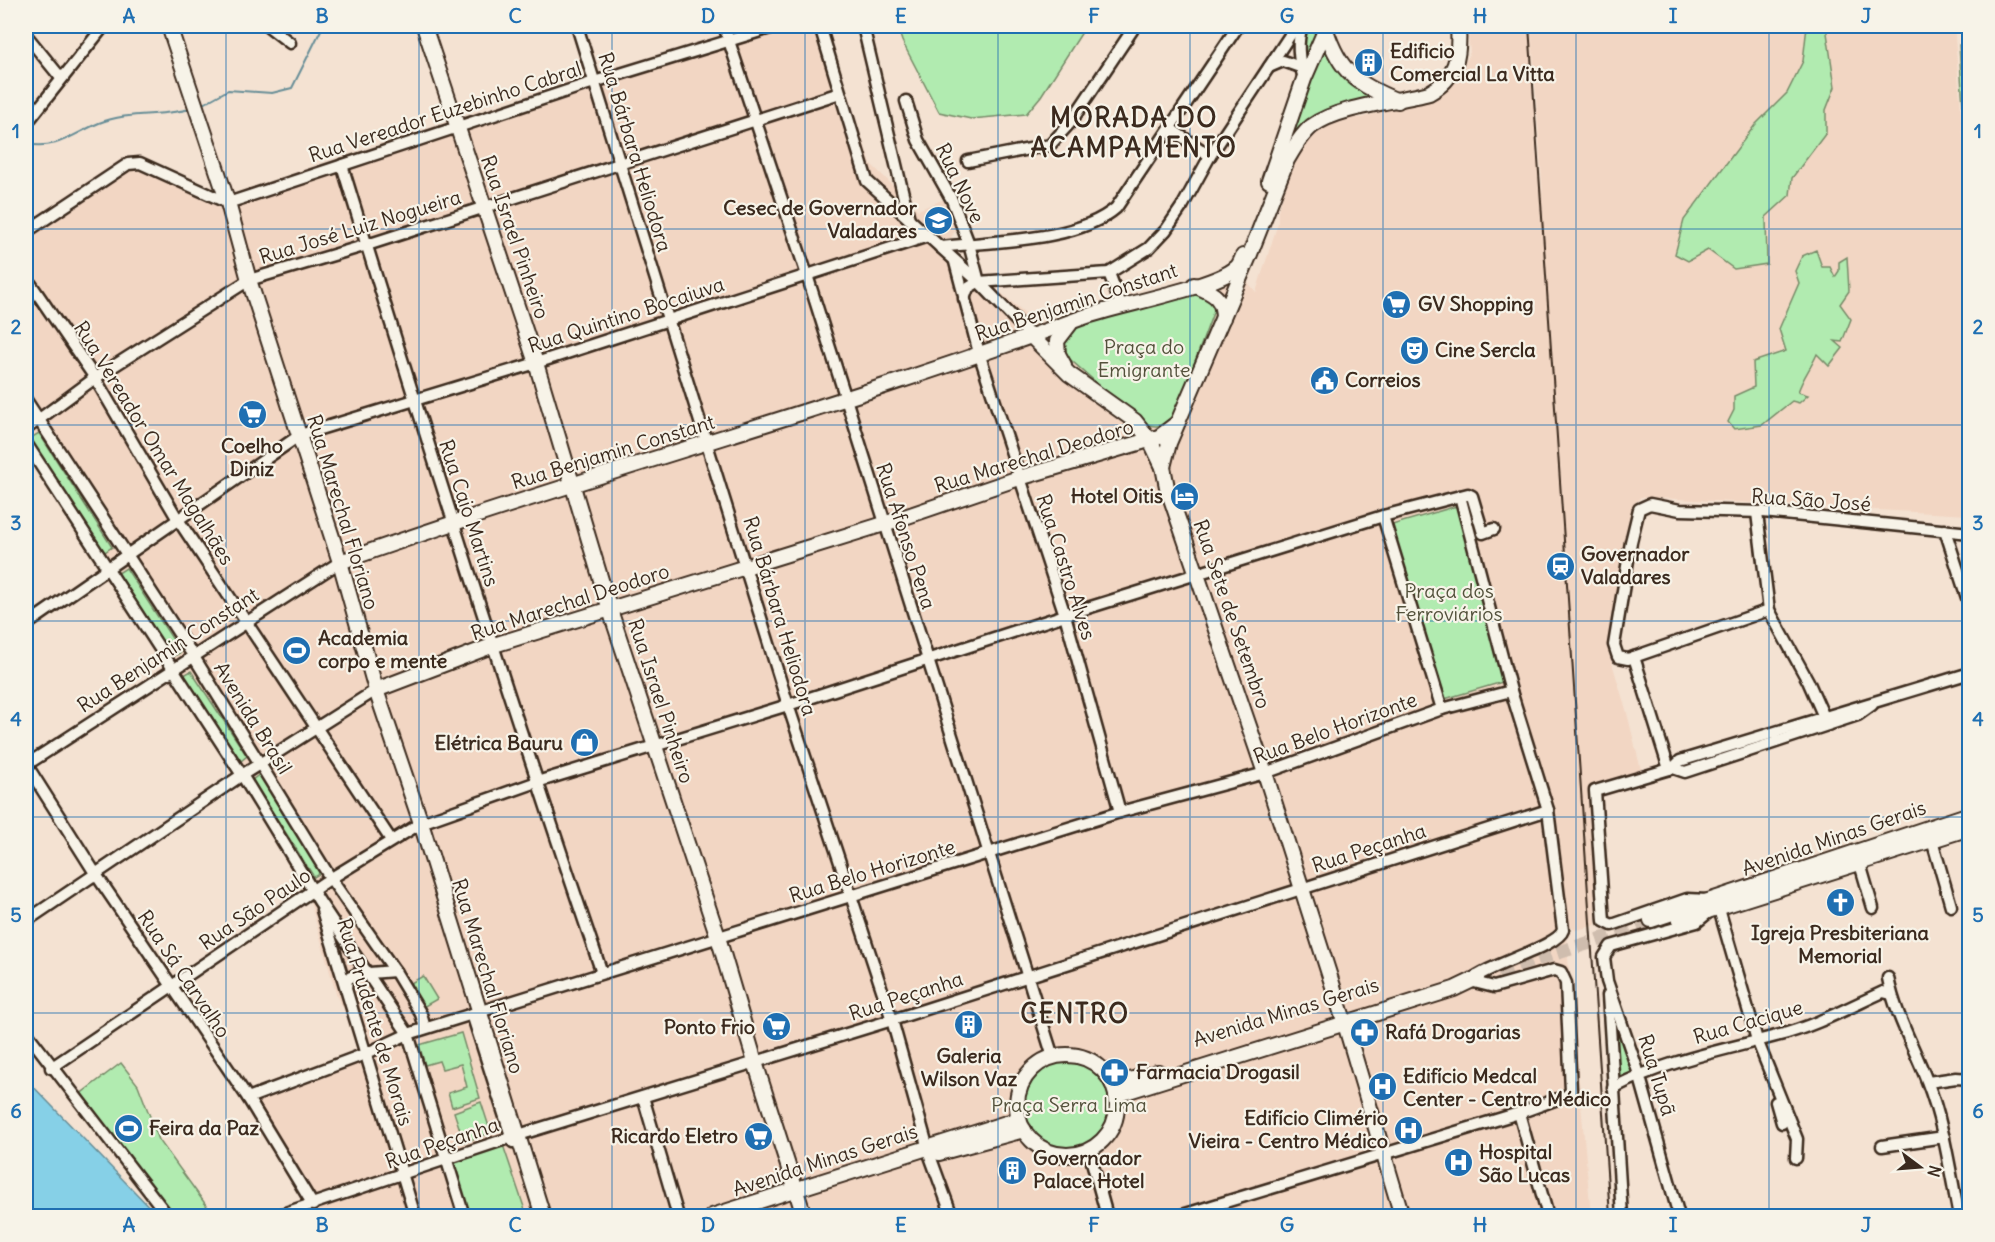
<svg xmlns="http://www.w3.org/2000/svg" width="1995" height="1242" viewBox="0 0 1995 1242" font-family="Delius,sans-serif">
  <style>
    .built { fill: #f2d6c3; fill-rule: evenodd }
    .green { fill: #b1ebb0; stroke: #768a67; stroke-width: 1.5 }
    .water { fill: #86d0e7; stroke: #688e97; stroke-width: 1.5 }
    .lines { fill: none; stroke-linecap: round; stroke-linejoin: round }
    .stream { stroke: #688e97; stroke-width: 2 }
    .major-tunnel { stroke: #cfbdae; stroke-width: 14; stroke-dasharray: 14 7; stroke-linecap: butt }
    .minor-casing { stroke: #3b2a1e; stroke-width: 15 }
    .major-casing { stroke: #3b2a1e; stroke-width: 18 }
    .minor { stroke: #f7f3e8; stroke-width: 10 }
    .major { stroke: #f7f3e8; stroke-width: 14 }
    .rail { stroke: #3b2a1e; stroke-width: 2 }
    .grid { fill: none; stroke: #1f6fb2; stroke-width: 1.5; stroke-opacity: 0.55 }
    .labels { text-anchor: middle; stroke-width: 4.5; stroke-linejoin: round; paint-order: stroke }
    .poi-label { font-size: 20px; font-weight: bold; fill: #3b2a1e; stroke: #f7f3e8; text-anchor: start }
    .street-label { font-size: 20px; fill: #3b2a1e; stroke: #f7f3e8 }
    .park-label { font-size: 20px; fill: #53513b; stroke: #f7f3e8 }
    .district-label { font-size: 26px; font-weight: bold; letter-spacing: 1.5px; fill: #3b2a1e; stroke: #f7f3e8 }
    .neatline { fill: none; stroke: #1f6fb2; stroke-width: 2 }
    .grid-label { font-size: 20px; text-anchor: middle; font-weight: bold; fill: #1f6fb2 }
  </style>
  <rect width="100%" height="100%" fill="#f4e2d2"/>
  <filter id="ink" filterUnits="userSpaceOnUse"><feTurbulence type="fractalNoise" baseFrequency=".0167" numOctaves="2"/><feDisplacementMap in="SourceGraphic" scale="12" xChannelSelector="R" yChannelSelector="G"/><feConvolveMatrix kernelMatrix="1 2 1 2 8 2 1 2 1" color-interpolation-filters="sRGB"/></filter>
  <g filter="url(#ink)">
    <path class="built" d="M778 26H823L871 164 918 210 944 199 957 227 951 238 942 239 951 250 1040 326 1123 302 1233 264 1256 292 1278 223V210L1298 151 1317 129 1328 122 1349 117 1361 118 1442 92 1460 75 1470 52 1467 26H1954L1970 219 1969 515 1641 497 1634 504 1609 653 1627 713 1641 770 1589 789 1596 925 1576 930 1565 924 1591 1216H260L306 1200 256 1100 371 1055 337 997 309 898 291 865 26 440V235L135 166 232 205ZM1532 36 1543 197 1536 151Z"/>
    <g class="green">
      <path d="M897 26H1086L1041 96 1026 114 971 119 939 112 902 41Z"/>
      <path d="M1305 26H1320L1305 63 1303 51Z"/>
      <path d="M1807 26H1826L1835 87 1826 110V133L1792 178 1790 195 1766 217 1767 264 1734 269 1708 250 1688 261 1675 254 1684 220 1755 125 1787 93 1803 61Z"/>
      <path d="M1324 41 1339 71 1377 97C1343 101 1315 114 1289 137Z"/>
      <path d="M1959 45H1969V121H1964Z"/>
      <path d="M1816 250 1822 267H1830L1835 277 1839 271V262L1847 257 1849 291 1840 304 1851 319 1842 342 1835 341 1843 348 1829 366 1817 354C1811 368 1803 377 1798 392L1808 395 1799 403 1792 401 1762 425 1734 429 1728 422 1734 410V396L1754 387 1753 362 1786 351 1779 329 1799 283 1795 271 1802 256Z"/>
      <path d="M1190 290H1199L1215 304 1214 310 1174 418C1165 427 1154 428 1142 423L1064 354 1062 340 1071 331 1085 324Z"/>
      <path d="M39 433 112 547 102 554 29 439Z"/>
      <path d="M1457 506 1506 681 1441 700 1392 525Z"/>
      <path d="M126 568 181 652 170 659 115 575Z"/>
      <path d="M191 671 247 756 241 761 184 675Z"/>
      <path d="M260 774 322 872 314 877 252 780Z"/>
      <path d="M423 976 437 999 423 1007 409 984Z"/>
      <path d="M1610 994 1636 1072 1615 1080Z"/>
      <path d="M461 1033 480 1098 452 1107 448 1093 467 1087 461 1064 442 1069 439 1061 425 1065 419 1045Z"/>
      <circle cx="1068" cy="1105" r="44"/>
      <path d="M121 1063 138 1085 159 1140 214 1216H172L79 1095Z"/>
      <path d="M481 1102 491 1133 464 1142 454 1112Z"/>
      <path d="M502 1142 527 1216H465L446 1160Z"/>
    </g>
    <path class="water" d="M26 1079 158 1216H26Z"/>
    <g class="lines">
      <g class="stream">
        <path d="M201 105 228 90 272 93 292 88 323 26"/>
        <path d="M26 144C57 150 71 135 99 123 128 111 160 117 190 109"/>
      </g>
      <path class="major-tunnel" d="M1477 978 1630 930 1651 920"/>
      <defs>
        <g id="minor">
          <path d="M268 26 290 43"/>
          <path d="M577 26 788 705 892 1020 930 1156 952 1216"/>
          <path d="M724 26 807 275 1053 1057"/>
          <path d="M820 26 867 181 979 282 1032 337"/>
          <path d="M863 26 909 219"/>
          <path d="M1302 26C1296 43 1299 62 1304 79"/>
          <path d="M26 35 61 78"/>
          <path d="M1269 67 1283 61 1300 67"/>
          <path d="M906 101 918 140 952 200 969 244 979 282"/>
          <path d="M26 124 104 26"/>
          <path d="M1171 129 1210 156"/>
          <path d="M968 161 1050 145 1070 123 1135 26"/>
          <path d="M342 165C425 436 510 705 602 973"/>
          <path d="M26 232 128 164 140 163 228 203 594 82 777 26"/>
          <path d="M940 247C991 241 1077 242 1116 208L1238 26"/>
          <path d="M955 262 979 353 1065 615 1120 812"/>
          <path d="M1109 273 1121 305"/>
          <path d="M26 277 95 378 177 518 391 840"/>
          <path d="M964 299 968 288 978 282 1109 273 1149 248 1166 230 1183 205 1210 156 1296 26"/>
          <path d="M26 400 194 657 331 879 395 971 421 1014 425 1028"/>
          <path d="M26 429 95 378 249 280 367 245 840 93"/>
          <path d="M26 443 242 775 319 901 408 1034 464 1216"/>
          <path d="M1757 513 1769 610 1808 681 1824 717"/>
          <path d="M1383 516 1442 709"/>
          <path d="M1945 530 1970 607"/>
          <path d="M1769 610 1628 659 1618 657 1614 645 1631 542 1639 509 1650 504 1680 510 1763 512 1970 533"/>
          <path d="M26 625 300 435 536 363 928 236"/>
          <path d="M1634 657 1669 769"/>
          <path d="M26 764 95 873 248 1098 313 1205"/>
          <path d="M26 765 340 562"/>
          <path d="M1673 768 1685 772 1858 715 1872 705"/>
          <path d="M1932 840 1951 906"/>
          <path d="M1858 857 1873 908"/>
          <path d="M1707 900 1687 899 1612 925 1604 921 1595 791 1673 768 1680 761 1970 673"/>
          <path d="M1719 909 1757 1040 1797 1139 1796 1158"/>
          <path d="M322 910 415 1216"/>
          <path d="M26 921 242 775 376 690"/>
          <path d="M1888 978C1895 1014 1914 1047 1927 1081 1944 1124 1950 1172 1959 1216"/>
          <path d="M346 989 347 979 357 974 395 971"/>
          <path d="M1608 995 1622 1216"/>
          <path d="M472 1014 513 1142"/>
          <path d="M26 1032 168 1216"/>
          <path d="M51 1068 325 882 421 823 537 782 788 705 1065 615 1383 516 1468 494 1472 496 1483 533 1494 529"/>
          <path d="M1928 1082 1956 1078 1970 1079"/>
          <path d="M1613 1088C1665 1061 1720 1051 1776 1036 1813 1027 1848 1008 1883 992L1891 994"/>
          <path d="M643 1097 678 1216"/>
          <path d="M248 1098 365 1054 408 1034 1120 812 1265 773 1442 709 1511 691"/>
          <path d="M1776 1102 1782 1123"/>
          <path d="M1519 1113 1548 1216"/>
          <path d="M1882 1146 1944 1137"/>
          <path d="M1089 1151 1107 1216"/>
          <path d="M276 1216 512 1137 892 1020 1548 810"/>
          <path d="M1179 1216 1519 1113 1566 1096 1571 1091 1566 983 1561 972 1554 970 1494 987 1470 981C1489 964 1558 947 1563 930L1548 810 1511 691 1460 496"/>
          <path d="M1679 1216 1639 1074 1607 981 1604 957 1611 946 1697 922 1709 912"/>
        </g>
        <g id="major">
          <path d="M169 26 228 203 249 280 340 562 376 690 421 823 543 1216"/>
          <path d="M424 26 536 363 610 610 718 937 755 1062 804 1216"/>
          <path d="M1326 30C1340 73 1357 84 1398 101"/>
          <path d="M1269 181 1304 79 1327 26"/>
          <path d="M1194 285C1212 293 1223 296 1223 318"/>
          <path d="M1032 337 1069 374 1135 421 1150 440 1163 467"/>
          <path d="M1064 365 1058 354 1057 341 1070 324"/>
          <path d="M340 562C585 475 837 408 1081 318 1116 305 1214 288 1236 268 1240 265 1241 260 1243 256"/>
          <path d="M376 690 494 645 884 524 1019 478 1159 437 1176 424"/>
          <path d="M1651 920 1970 814"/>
          <path d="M1679 920 1970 828"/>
          <circle cx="1067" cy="1105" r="50"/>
          <path d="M1113 1085 1158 1072"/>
          <path d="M1116 1095 1454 989 1477 978"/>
          <path d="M939 1153 1024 1130"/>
          <path d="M712 1216 1019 1119"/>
          <path d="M1402 1216 1345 1024 1265 773 1167 487 1163 467 1169 443 1250 254 1287 160C1294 148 1301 135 1312 126 1339 106 1396 102 1429 93 1457 78 1460 55 1458 26"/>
        </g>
      </defs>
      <use href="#minor" class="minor-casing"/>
      <use href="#major" class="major-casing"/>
      <use href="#minor" class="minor"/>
      <use href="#major" class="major"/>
      <path class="rail" d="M1529 26 1610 1216"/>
    </g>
  </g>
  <path class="grid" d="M226 26V1216M419 26V1216M612 26V1216M805 26V1216M998 26V1216M1190 26V1216M1383 26V1216M1576 26V1216M1769 26V1216M26 229H1970M26 425H1970M26 621H1970M26 817H1970M26 1013H1970"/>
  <defs>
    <symbol id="building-disc" viewBox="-11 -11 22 22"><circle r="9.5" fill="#1f6fb2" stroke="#f7f3e8"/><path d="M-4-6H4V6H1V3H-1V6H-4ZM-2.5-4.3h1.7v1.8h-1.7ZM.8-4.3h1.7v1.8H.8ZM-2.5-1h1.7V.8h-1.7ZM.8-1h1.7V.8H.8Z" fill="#fff"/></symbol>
    <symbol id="school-disc" viewBox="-11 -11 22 22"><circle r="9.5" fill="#1f6fb2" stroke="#f7f3e8"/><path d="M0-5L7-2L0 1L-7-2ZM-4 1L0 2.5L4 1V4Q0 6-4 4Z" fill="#fff"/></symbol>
    <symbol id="supermarket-disc" viewBox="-11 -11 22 22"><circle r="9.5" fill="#1f6fb2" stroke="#f7f3e8"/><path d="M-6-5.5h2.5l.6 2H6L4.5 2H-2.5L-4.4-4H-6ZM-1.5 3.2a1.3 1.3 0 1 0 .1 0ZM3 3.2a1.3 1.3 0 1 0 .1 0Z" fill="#fff"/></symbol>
    <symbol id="theatre-disc" viewBox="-11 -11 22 22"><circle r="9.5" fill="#1f6fb2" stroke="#f7f3e8"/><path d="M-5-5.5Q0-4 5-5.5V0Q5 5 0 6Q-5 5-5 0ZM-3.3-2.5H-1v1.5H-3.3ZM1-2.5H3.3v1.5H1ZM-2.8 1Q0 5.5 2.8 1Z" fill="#fff"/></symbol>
    <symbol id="civic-disc" viewBox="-11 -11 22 22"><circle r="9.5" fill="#1f6fb2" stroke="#f7f3e8"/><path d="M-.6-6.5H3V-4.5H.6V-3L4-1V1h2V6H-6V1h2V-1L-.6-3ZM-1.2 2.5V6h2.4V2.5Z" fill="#fff"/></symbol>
    <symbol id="hotel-disc" viewBox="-11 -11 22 22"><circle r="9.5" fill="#1f6fb2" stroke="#f7f3e8"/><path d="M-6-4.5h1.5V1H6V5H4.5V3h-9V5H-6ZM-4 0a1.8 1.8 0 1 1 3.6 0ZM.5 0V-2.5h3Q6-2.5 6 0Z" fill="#fff"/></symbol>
    <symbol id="station-disc" viewBox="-11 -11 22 22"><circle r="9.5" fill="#1f6fb2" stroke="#f7f3e8"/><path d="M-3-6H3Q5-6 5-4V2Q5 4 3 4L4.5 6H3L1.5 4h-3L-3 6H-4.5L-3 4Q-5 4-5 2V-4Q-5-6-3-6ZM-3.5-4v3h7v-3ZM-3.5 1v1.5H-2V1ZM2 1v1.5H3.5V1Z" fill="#fff"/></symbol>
    <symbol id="stadium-disc" viewBox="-11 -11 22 22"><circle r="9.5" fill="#1f6fb2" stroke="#f7f3e8"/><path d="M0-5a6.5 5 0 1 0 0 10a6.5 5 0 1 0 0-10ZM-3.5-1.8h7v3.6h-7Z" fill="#fff"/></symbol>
    <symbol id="shop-disc" viewBox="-11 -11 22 22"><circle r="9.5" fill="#1f6fb2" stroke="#f7f3e8"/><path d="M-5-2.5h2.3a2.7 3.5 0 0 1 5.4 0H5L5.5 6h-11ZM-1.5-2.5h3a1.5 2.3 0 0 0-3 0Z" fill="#fff"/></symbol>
    <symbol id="church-disc" viewBox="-11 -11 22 22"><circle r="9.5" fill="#1f6fb2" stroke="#f7f3e8"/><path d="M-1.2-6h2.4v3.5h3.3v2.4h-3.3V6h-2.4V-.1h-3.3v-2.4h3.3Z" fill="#fff"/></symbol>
    <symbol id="pharmacy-disc" viewBox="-11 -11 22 22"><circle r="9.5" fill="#1f6fb2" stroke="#f7f3e8"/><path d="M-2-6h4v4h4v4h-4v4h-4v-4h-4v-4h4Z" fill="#fff"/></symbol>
    <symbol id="hospital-disc" viewBox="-11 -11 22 22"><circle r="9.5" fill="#1f6fb2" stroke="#f7f3e8"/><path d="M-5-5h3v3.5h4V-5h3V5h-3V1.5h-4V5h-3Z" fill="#fff"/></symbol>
  </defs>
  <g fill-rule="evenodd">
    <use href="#building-disc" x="1352" y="46" width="33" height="33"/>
    <use href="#school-disc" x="922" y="204" width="33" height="33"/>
    <use href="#supermarket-disc" x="1380" y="288" width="33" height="33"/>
    <use href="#theatre-disc" x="1398" y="334" width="33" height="33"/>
    <use href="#civic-disc" x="1308" y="364" width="33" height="33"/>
    <use href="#supermarket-disc" x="236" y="398" width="33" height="33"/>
    <use href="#hotel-disc" x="1168" y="480" width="33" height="33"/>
    <use href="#station-disc" x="1544" y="550" width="33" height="33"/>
    <use href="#stadium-disc" x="280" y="634" width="33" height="33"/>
    <use href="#shop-disc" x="568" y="726" width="33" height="33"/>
    <use href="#church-disc" x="1824" y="886" width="33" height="33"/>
    <use href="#building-disc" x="952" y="1008" width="33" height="33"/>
    <use href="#supermarket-disc" x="760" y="1010" width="33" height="33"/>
    <use href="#pharmacy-disc" x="1348" y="1016" width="33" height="33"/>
    <use href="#pharmacy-disc" x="1098" y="1056" width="33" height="33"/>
    <use href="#hospital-disc" x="1366" y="1070" width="33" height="33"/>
    <use href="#stadium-disc" x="112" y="1112" width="33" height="33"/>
    <use href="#hospital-disc" x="1392" y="1114" width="33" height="33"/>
    <use href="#supermarket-disc" x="742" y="1120" width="33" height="33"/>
    <use href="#hospital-disc" x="1442" y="1146" width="33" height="33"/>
    <use href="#building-disc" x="996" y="1154" width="33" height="33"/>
  </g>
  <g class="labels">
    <g class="poi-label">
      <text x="1390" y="58">Edificio<tspan x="1390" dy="23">Comercial La Vitta</tspan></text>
      <text x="917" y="215" text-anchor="end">Cesec de Governador<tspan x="917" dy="23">Valadares</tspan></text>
      <text x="1418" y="311">GV Shopping</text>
      <text x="1435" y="357">Cine Sercla</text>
      <text x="1345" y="387">Correios</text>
      <text x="252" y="453" text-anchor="middle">Coelho<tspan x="252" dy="23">Diniz</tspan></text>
      <text x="1163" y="503" text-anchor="end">Hotel Oitis</text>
      <text x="1581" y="561">Governador<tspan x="1581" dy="23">Valadares</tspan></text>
      <text x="318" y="645">Academia<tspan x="318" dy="23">corpo e mente</tspan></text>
      <text x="563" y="750" text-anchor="end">Elétrica Bauru</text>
      <text x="1840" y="940" text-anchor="middle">Igreja Presbiteriana<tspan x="1840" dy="23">Memorial</tspan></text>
      <text x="755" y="1034" text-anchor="end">Ponto Frio</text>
      <text x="1385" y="1039">Rafá Drogarias</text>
      <text x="969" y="1063" text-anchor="middle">Galeria<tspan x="969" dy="23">Wilson Vaz</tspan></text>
      <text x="1136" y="1079">Farmacia Drogasil</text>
      <text x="1403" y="1083">Edifício Medcal<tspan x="1403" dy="23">Center - Centro Médico</tspan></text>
      <text x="1388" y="1125" text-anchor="end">Edifício Climério<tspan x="1388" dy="23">Vieira - Centro Médico</tspan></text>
      <text x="149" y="1135">Feira da Paz</text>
      <text x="738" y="1143" text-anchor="end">Ricardo Eletro</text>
      <text x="1479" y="1159">Hospital<tspan x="1479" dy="23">São Lucas</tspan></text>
      <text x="1033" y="1165">Governador<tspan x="1033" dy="23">Palace Hotel</tspan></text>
    </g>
    <g class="street-label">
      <text transform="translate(445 112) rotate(-18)" y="7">Rua Vereador Euzebinho Cabral</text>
      <text transform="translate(635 152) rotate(73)" y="7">Rua Bárbara Heliodora</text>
      <text transform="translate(960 183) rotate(64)" y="7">Rua Nove</text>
      <text transform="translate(360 227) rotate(-17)" y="7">Rua José Luiz Nogueira</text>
      <text transform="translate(515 237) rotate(71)" y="7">Rua Israel Pinheiro</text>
      <text transform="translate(1076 302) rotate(-18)" y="7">Rua Benjamin Constant</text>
      <text transform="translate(626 315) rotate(-18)" y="7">Rua Quintino Bocaiuva</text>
      <text transform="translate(154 443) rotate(58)" y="7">Rua Vereador Omar Magalhães</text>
      <text transform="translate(613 452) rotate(-17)" y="7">Rua Benjamin Constant</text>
      <text transform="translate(1034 456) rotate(-17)" y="7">Rua Marechal Deodoro</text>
      <text transform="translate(1811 500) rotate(4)" y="7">Rua São José</text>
      <text transform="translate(343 512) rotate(73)" y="7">Rua Marechal Floriano</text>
      <text transform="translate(469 513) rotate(72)" y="7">Rua Caio Martins</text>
      <text transform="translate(906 536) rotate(72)" y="7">Rua Afonso Pena</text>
      <text transform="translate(1066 567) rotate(72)" y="7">Rua Castro Alves</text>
      <text transform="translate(570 602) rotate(-18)" y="7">Rua Marechal Deodoro</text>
      <text transform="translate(1232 614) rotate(71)" y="7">Rua Sete de Setembro</text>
      <text transform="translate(780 616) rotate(73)" y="7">Rua Bárbara Heliodora</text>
      <text transform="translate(168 650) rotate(-33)" y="7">Rua Benjamin Constant</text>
      <text transform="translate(661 701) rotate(72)" y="7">Rua Israel Pinheiro</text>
      <text transform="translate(253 718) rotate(58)" y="7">Avenida Brasil</text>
      <text transform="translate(1335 728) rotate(-20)" y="7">Rua Belo Horizonte</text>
      <text transform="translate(1834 838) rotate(-19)" y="7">Avenida Minas Gerais</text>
      <text transform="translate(1369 848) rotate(-18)" y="7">Rua Peçanha</text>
      <text transform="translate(872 871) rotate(-17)" y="7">Rua Belo Horizonte</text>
      <text transform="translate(255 909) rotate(-34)" y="7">Rua São Paulo</text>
      <text transform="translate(184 974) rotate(56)" y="7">Rua Sá Carvalho</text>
      <text transform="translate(488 976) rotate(73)" y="7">Rua Marechal Floriano</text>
      <text transform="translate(906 996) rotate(-18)" y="7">Rua Peçanha</text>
      <text transform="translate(1286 1012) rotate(-17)" y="7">Avenida Minas Gerais</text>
      <text transform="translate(375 1022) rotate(73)" y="7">Rua Prudente de Morais</text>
      <text transform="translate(1748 1022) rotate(-16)" y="7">Rua Cacique</text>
      <text transform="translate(1657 1075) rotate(73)" y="7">Rua Tupã</text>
      <text transform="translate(442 1143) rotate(-19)" y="7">Rua Peçanha</text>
      <text transform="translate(825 1160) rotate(-18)" y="7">Avenida Minas Gerais</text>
    </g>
    <g class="park-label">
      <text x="1144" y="354">Praça do<tspan x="1144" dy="23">Emigrante</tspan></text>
      <text x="1449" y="598">Praça dos<tspan x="1449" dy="23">Ferroviários</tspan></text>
      <text x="1069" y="1112">Praça Serra Lima</text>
    </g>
    <g class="district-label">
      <text x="1134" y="127">MORADA DO<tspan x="1134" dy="30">ACAMPAMENTO</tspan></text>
      <text x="1075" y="1023">CENTRO</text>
    </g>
  </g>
  <rect width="1995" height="1242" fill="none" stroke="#f7f3e8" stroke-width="66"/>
  <g transform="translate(1920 1167) rotate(106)" stroke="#f7f3e8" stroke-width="4.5" paint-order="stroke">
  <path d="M0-4.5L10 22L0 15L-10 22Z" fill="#3b2a1e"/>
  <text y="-9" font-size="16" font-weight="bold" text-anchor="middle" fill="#3b2a1e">N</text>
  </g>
  <rect x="33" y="33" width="1929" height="1176" class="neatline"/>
  <g class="grid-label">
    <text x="129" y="23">A</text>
    <text x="322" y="23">B</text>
    <text x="515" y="23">C</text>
    <text x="708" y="23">D</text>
    <text x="901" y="23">E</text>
    <text x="1094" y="23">F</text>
    <text x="1287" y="23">G</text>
    <text x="1480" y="23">H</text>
    <text x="1673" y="23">I</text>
    <text x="1866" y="23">J</text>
    <text x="16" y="138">1</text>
    <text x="1978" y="138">1</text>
    <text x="16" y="334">2</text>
    <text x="1978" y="334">2</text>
    <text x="16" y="530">3</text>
    <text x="1978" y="530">3</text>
    <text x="16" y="726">4</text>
    <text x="1978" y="726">4</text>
    <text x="16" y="922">5</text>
    <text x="1978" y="922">5</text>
    <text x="16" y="1118">6</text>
    <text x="1978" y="1118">6</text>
    <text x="129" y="1232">A</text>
    <text x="322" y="1232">B</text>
    <text x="515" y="1232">C</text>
    <text x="708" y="1232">D</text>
    <text x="901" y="1232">E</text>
    <text x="1094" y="1232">F</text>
    <text x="1287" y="1232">G</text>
    <text x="1480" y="1232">H</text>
    <text x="1673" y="1232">I</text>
    <text x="1866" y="1232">J</text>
  </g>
</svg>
